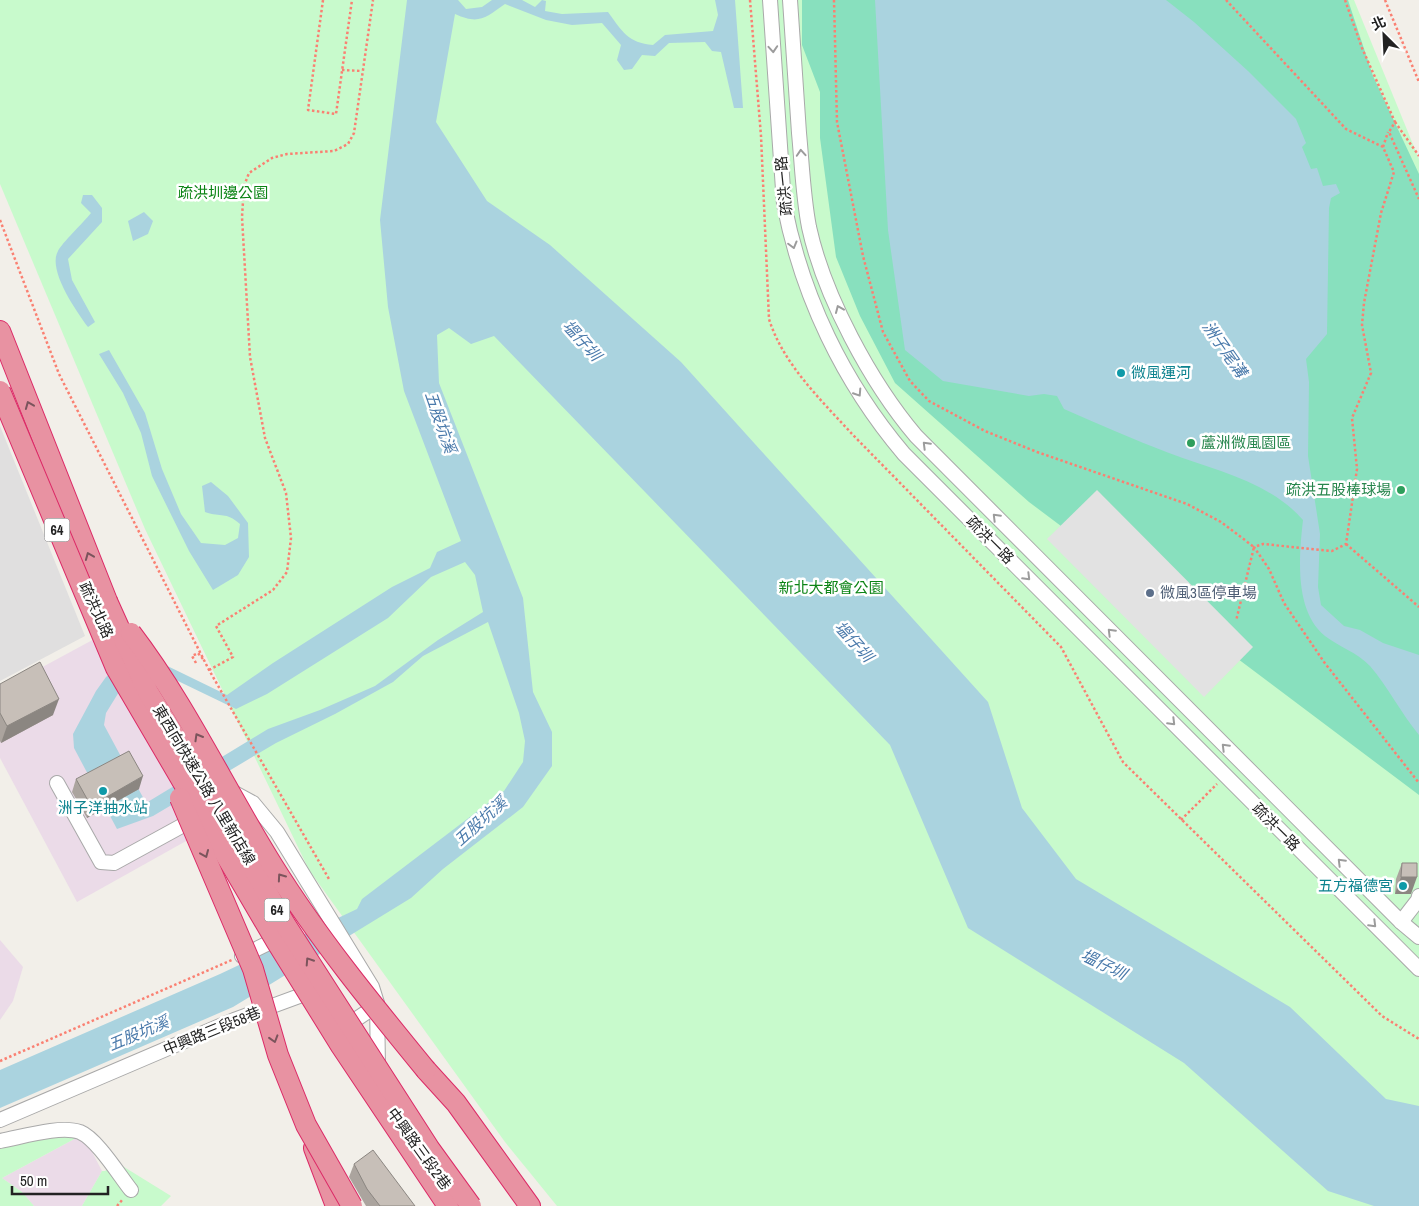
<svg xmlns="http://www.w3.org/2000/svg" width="1419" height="1206" viewBox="0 0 1419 1206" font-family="'Archivo Narrow','Noto Sans TC',sans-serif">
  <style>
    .residential { fill: #e0dfdf }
    .industrial { fill: #ebdbe8 }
    .park { fill: #c8facc }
    .pitch { fill: #88e0be }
    .parking { fill: #e2e2e2 }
    .water { fill: #aad3df; fill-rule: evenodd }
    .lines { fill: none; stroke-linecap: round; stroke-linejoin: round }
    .minor-casing { stroke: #a9a9a9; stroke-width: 16 }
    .highway-casing { stroke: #dc2a67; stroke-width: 22 }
    .path { stroke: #fa8072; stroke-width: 2.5; stroke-dasharray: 2.5 2.5; stroke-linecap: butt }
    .minor { stroke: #fff; stroke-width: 14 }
    .highway { stroke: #e892a2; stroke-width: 20 }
    .highway-bridge-casing { stroke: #dc2a67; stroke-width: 22; stroke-linecap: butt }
    .highway-bridge { stroke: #e892a2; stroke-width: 20 }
    .wall { fill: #aba49e }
    .shaded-wall { fill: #8b8681 }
    .building { fill: #c7bfb8; stroke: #8b8681 }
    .oneway { stroke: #9c9c9c }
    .oneway2 { stroke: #7b545c }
    .culture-dot { fill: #0f9aa8; stroke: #fff; stroke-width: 2 }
    .leisure-dot { fill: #2e9e5b; stroke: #fff; stroke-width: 2 }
    .service-dot { fill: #5c6f8a; stroke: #fff; stroke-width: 2 }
    .labels { text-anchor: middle; stroke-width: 5; stroke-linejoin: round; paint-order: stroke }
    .shield { fill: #fff; stroke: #646464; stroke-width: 1 }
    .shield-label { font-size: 14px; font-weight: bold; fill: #222 }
    .street-label { font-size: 15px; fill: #222; stroke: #fff }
    .park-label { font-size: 15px; fill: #0c8416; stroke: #fff }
    .culture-label { font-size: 15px; fill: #0d838f; stroke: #fff; text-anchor: start }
    .leisure-label { font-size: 15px; fill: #27864d; stroke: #fff; text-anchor: start }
    .service-label { font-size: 15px; fill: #4e5e75; stroke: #fff; text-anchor: start }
    .water-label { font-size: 16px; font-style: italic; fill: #4a7aab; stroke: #fff }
  </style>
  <rect width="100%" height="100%" fill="#f2efe9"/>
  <path class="residential" d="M0 426 85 636 0 681Z"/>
  <g class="industrial">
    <path d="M98 637 204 831 77 902 0 758V690Z"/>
    <path d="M0 940 23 967 13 1001 0 1020Z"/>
    <path d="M78 1137 91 1150 102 1171 82 1206H34L22 1192 2 1178Z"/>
  </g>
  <g class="park">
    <path d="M0 0H1354L1419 159V1206H557L505 1142 309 870 145 529 0 184Z"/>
    <path d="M61 1136 78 1137 2 1178 22 1192 34 1206H0V1144Z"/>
    <path d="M116 1162 171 1196 161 1206H82L102 1171H105Z"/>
  </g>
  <path class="pitch" d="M802 0H1348L1373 76 1419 174V795L1029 502 895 383 860 316 836 257 820 138V92L802 45Z"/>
  <path class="parking" d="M1097 490 1253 647 1204 697 1047 539Z"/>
  <g class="water">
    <path d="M407 0H458L466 9 482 7 492 0H522L535 7 542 0 546 1 545 11 562 14 608 12C622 31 628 43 653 45L665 35 713 31 718 15 715 0H735L743 108H734L721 52 712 51 705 42 669 43 655 56 642 55 632 69 624 70 617 60 621 45 602 23 572 25 546 20 505 4C485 18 479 25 455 14L436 122 487 201 550 245 681 362 988 702 1022 808 1076 879 1290 1007 1386 1099 1419 1106V1206H1374L1328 1191 1184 1063 968 928 890 745 494 336 471 344 449 328 437 335 439 383 523 598 533 692 552 732V766L523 807 443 869 411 898 233 1007 0 1108V1070L220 974 357 909 362 899 504 791 523 762 525 741 519 713 488 622 423 656 393 682 335 714 276 743 153 816 117 829 74 748 73 734 96 691 106 677 114 670 151 658 227 695 273 663 392 587 430 568 437 552 461 541 404 391 388 307 380 220ZM465 562 475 575 483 612 438 640 375 686 320 710 268 729 146 803 104 725 106 713 127 679 153 669 236 709 267 694 388 618 431 577Z"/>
    <path d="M875 0H1166L1194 22 1248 71 1296 119 1306 143 1302 147 1311 169 1317 168 1323 186 1336 184 1340 193 1331 198 1329 208 1327 334 1306 359 1309 382 1308 456 1320 534 1318 587 1321 605 1344 626 1360 630 1383 643 1419 655V735C1401 713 1388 687 1370 666 1357 652 1339 647 1325 636 1294 611 1299 556 1303 520 1269 481 1216 471 1169 453 1134 440 1099 424 1064 409L1057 396 1044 394 1029 396 943 381 905 350 888 230Z"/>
    <path d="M83 195H92L102 208V222L68 259 72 280 95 322 88 327C77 312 47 270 58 251 62 243 83 223 91 213L81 203Z"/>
    <path d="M144 212 153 221 148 234 133 241 128 221Z"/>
    <path d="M109 350 145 413 162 469 181 514 201 543 225 545 238 538 240 524C225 511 222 518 205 512L202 486 211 482 228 496 248 523 249 557 238 575 213 590 189 551 152 476 141 433 123 393 99 354Z"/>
  </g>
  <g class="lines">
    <defs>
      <g id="minor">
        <path d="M770 0 784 204C802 296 843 382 904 454L1419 969"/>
        <path d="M790 0C793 44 796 89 799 133 802 164 803 196 809 227 824 296 871 383 916 436L1401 922 1419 937"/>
        <path d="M57 783 101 862 114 863 198 817"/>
        <path d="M229 790 253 803 277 832 372 987 377 1003 378 1067"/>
        <path d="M1401 922 1418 900 1419 896"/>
        <path d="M242 956 281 937"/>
        <path d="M343 1028 376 1006"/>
        <path d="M0 1120 234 1020 313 991 314 993"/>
        <path d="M0 1141C22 1137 60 1125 80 1132 97 1139 119 1175 131 1190"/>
      </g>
      <g id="highway">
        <path d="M0 331 107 601"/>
        <path d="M426 1070 456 1103 530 1206"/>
        <path d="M314 1148 336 1206"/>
      </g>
    </defs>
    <use href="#minor" class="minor-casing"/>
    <use href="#highway" class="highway-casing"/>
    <g class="path">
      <path d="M323 0 308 110 336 114 352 0"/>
      <path d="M750 0 761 136 769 319C783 364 821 400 853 435L1061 647 1123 762 1382 1016 1419 1039"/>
      <path d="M834 0 837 122 863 256 883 332 910 381 929 401 985 431 1037 452 1187 504 1221 522 1254 547 1236 621"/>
      <path d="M1226 0 1346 129 1383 147 1394 172 1381 213 1364 303 1362 325 1371 373 1352 418 1357 469 1346 544 1332 551 1263 544 1254 547 1269 569 1284 603 1324 662 1419 783"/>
      <path d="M1345 0 1362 48 1395 122 1389 132 1419 199"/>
      <path d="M1385 0 1419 82"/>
      <path d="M342 70 362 71"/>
      <path d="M1395 122 1419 156"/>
      <path d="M1383 147 1388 132"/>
      <path d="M0 220 59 374 209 670 329 879"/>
      <path d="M1346 544 1419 607"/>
      <path d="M196 663 192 656 198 653 203 659"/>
      <path d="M209 670 233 657 216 626 273 590 287 572 291 538 286 493 265 438 250 357 242 217 244 186 249 173 272 158 287 154 334 151 348 144 354 133 373 0"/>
      <path d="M1181 820 1217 784"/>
      <path d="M0 1061 232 960"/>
      <path d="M117 1206 123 1199"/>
    </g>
    <use href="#minor" class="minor"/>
    <use href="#highway" class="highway"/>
    <defs>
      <g id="highway-bridge">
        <path d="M0 391 116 668 276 941 341 1046 448 1206"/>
        <path d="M107 601 148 692 218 806 285 924 429 1148 471 1206"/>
        <path d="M131 633C186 705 225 789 273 866 318 938 372 1004 426 1070"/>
        <path d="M180 798 253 969 278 1055 306 1125 352 1206"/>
      </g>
    </defs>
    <use href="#highway-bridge" class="highway-bridge-casing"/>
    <use href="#highway-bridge" class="highway-bridge"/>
  </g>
  <g class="wall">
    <path d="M0 684 53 715 1 743 0 741Z"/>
    <path d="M76 779 139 789 87 818 72 792Z"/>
    <path d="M1402 863 1411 894H1395L1396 879Z"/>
    <path d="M354 1164 415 1206H366L349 1177Z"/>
  </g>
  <g class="shaded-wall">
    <path d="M59 699 53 715 1 743 7 726Z"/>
    <path d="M143 776 139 789 87 818 91 806Z"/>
    <path d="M1401 877H1417L1411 894H1395Z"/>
  </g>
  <g class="building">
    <path d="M40 662 59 699 7 726 0 713V684Z"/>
    <path d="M129 751 143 776 91 806 76 779Z"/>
    <path d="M1402 863H1417V877H1401Z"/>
    <path d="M373 1150 415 1206H380L367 1189 354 1164Z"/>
  </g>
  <defs><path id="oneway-chevron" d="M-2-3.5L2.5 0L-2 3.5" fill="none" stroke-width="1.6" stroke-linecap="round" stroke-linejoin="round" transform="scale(1.25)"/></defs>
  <g class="oneway">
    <use href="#oneway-chevron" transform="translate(773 49) rotate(86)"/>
    <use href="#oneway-chevron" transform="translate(801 153) rotate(-94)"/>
    <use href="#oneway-chevron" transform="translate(793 245) rotate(75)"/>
    <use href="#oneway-chevron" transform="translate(839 309) rotate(-113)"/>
    <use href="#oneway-chevron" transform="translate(858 393) rotate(57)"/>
    <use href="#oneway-chevron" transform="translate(926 445) rotate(-135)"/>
    <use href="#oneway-chevron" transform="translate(996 517) rotate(-135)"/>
    <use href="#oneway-chevron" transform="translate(1027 577) rotate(45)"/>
    <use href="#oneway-chevron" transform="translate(1111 632) rotate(-135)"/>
    <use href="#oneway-chevron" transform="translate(1172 722) rotate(45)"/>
    <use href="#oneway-chevron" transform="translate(1225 747) rotate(-135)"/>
    <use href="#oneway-chevron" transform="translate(1341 862) rotate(-135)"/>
    <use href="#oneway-chevron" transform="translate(1373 924) rotate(45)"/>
  </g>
  <g class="oneway2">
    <use href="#oneway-chevron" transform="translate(29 405) rotate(-112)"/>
    <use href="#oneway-chevron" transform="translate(89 556) rotate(-112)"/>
    <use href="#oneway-chevron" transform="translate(198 737) rotate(-120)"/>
    <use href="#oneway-chevron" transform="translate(205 854) rotate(67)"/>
    <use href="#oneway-chevron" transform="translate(281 877) rotate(-125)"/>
    <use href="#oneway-chevron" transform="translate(309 961) rotate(-123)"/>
    <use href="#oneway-chevron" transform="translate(274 1039) rotate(73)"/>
  </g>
  <g class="culture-dot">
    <circle cx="1121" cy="373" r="5"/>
    <circle cx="103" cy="791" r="5"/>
    <circle cx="1403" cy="886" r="5"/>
  </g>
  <g class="leisure-dot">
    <circle cx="1191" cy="443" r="5"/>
    <circle cx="1401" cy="490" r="5"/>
  </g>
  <circle class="service-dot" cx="1150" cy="593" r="5"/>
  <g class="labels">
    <g class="shield">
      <rect x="44.5" y="518.5" width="25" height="23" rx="4"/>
      <rect x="264.5" y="898.5" width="25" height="23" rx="4"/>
    </g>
    <g class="shield-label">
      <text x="57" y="535">64</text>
      <text x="277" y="915">64</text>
    </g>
    <g class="street-label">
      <text transform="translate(784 186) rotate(-96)" y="5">疏洪一路</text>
      <text transform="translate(990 540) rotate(45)" y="5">疏洪一路</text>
      <text transform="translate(96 610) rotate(65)" y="5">疏洪北路</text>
      <text transform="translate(204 785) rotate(59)" y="5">東西向快速公路 八里新店線</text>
      <text transform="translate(1276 827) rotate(45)" y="5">疏洪一路</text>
      <text transform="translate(212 1031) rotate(-22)" y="5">中興路三段58巷</text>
      <text transform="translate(419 1149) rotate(54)" y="5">中興路三段2巷</text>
    </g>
    <g class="park-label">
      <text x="223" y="198">疏洪圳邊公園</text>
      <text x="831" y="593">新北大都會公園</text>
    </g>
    <g class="culture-label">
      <text x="1131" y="378">微風運河</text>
      <text x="103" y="813" text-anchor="middle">洲子洋抽水站</text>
      <text x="1393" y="891" text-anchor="end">五方福德宮</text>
    </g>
    <g class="leisure-label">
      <text x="1201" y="448">蘆洲微風園區</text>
      <text x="1391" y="495" text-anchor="end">疏洪五股棒球場</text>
    </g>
    <g class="service-label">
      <text x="1160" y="598">微風3區停車場</text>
    </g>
    <g class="water-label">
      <text transform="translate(582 340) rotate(48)" y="6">塭仔圳</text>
      <text transform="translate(1225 349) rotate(55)" y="6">洲子尾溝</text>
      <text transform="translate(441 422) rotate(71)" y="6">五股坑溪</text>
      <text transform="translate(854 641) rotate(48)" y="6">塭仔圳</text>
      <text transform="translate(480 821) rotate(-42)" y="6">五股坑溪</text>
      <text transform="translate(1104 964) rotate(26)" y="6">塭仔圳</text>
      <text transform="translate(138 1033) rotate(-23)" y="6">五股坑溪</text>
    </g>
  </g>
  <g transform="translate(1384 35) rotate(336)" stroke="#ffffff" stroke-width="4" paint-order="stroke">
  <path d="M0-4L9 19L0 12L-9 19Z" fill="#222222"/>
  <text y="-8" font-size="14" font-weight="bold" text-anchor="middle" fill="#222222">北</text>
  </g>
  <path d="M12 1186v8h96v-8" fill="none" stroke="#222222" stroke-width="2.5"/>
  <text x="20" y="1186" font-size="15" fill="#222222" stroke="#ffffff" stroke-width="4" paint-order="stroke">50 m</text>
</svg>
